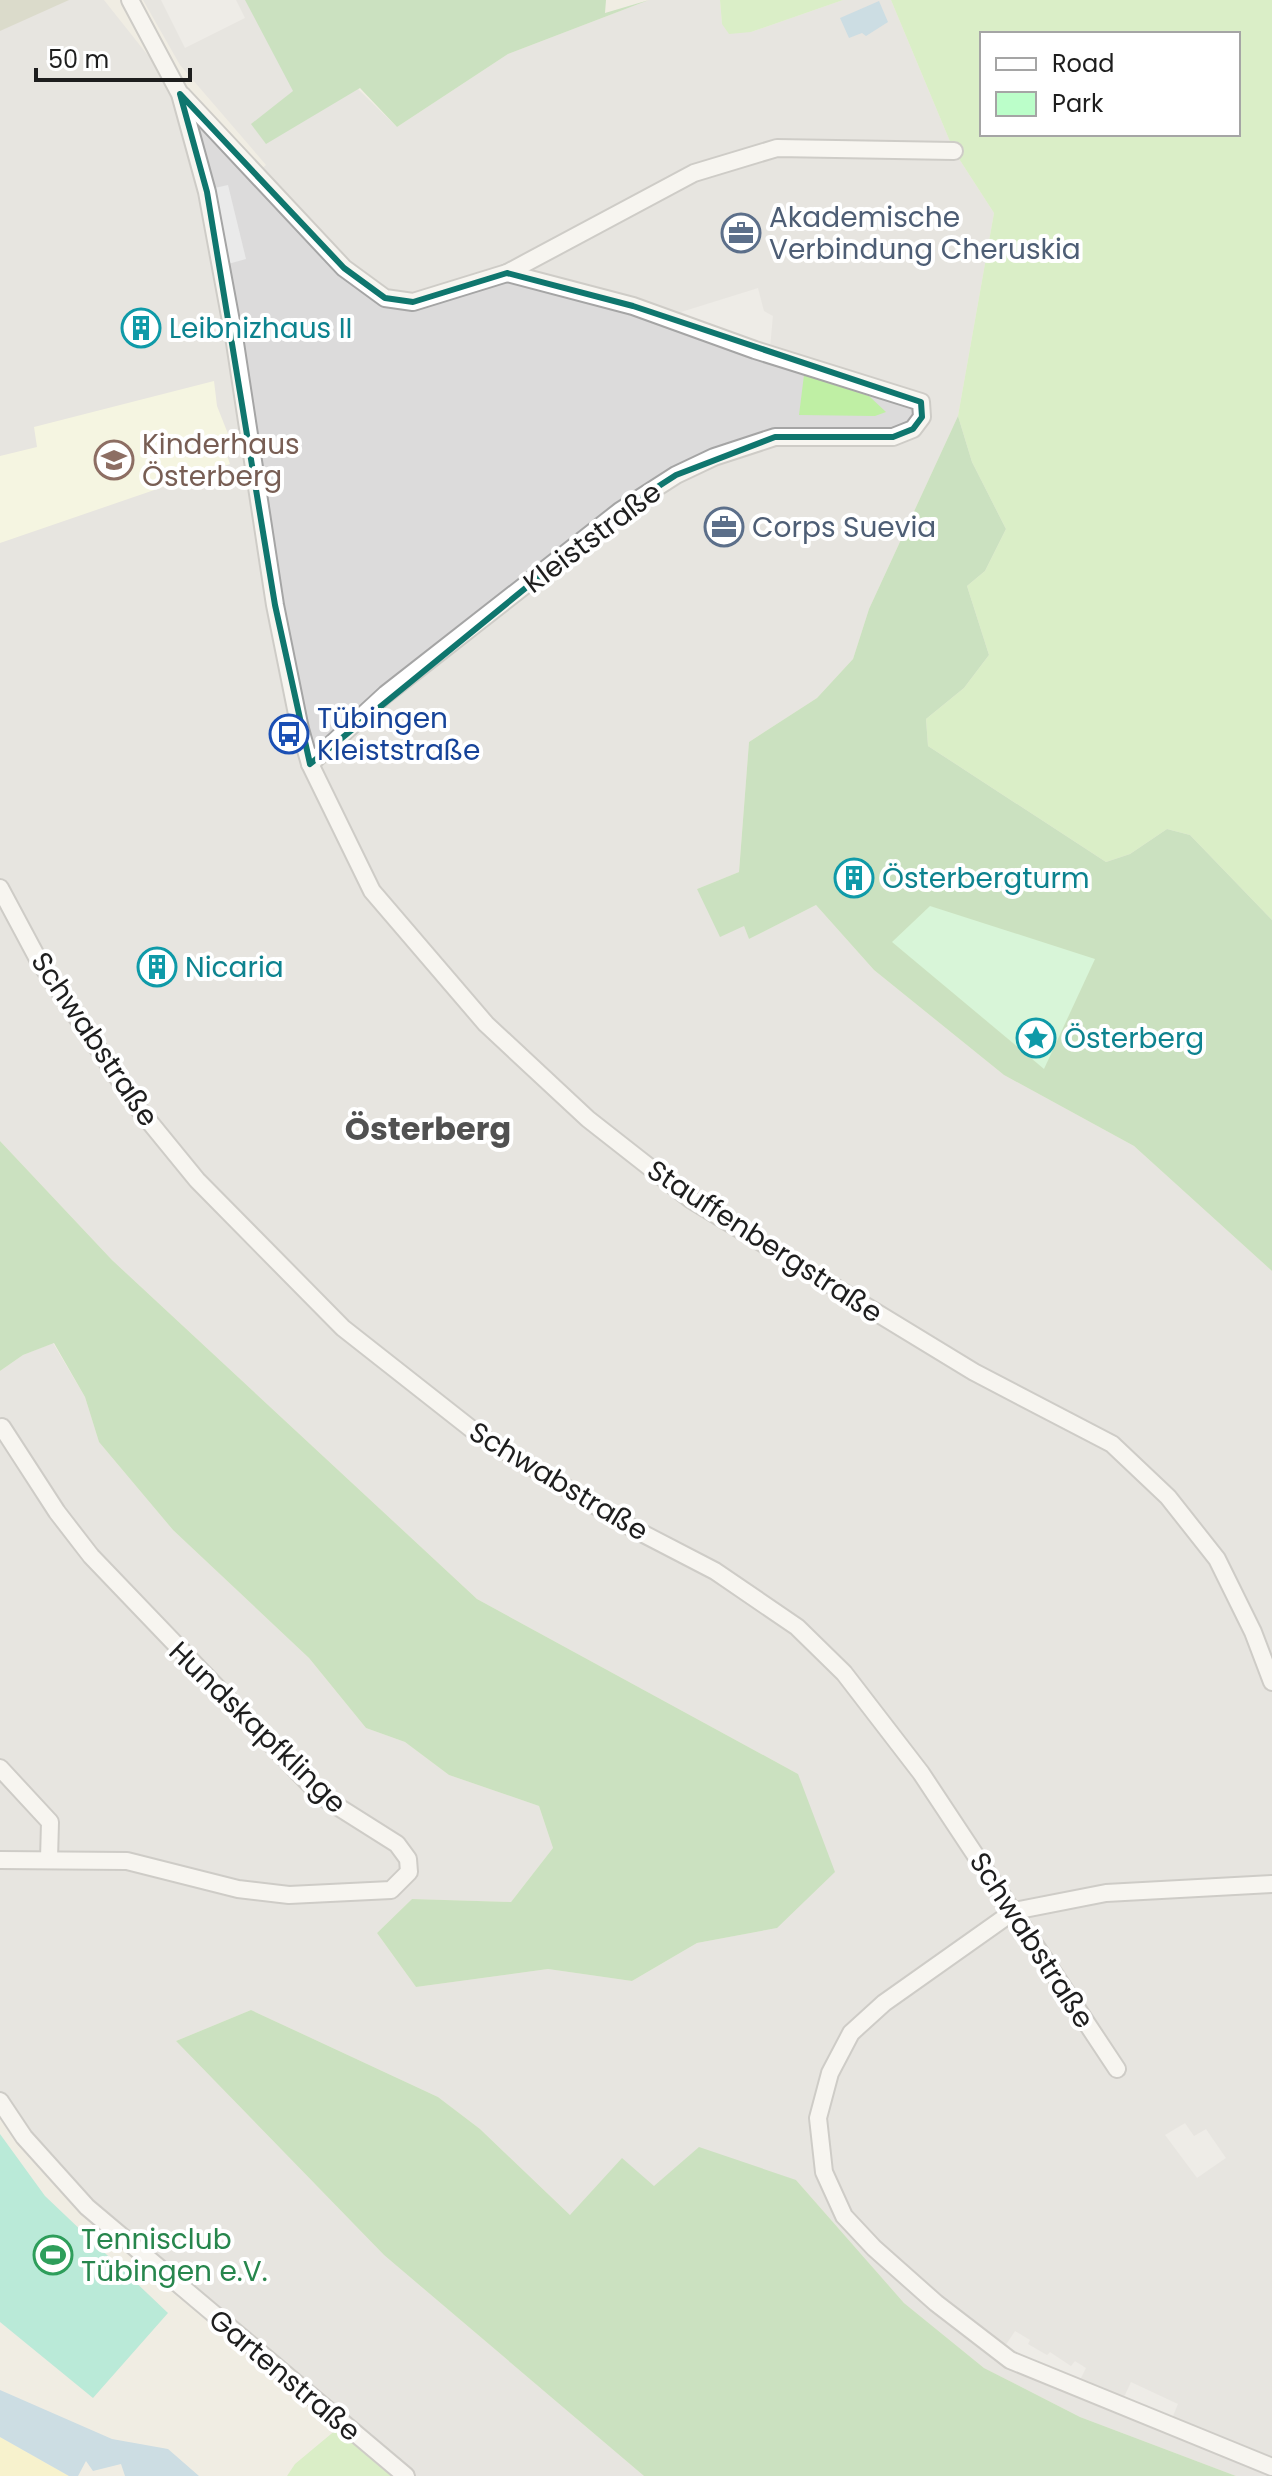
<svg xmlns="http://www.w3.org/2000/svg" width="1272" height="2476" viewBox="0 0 1272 2476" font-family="Poppins,sans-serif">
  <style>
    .residential { fill: #dcdbdb }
    .education { fill: #fbffdd }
    .construction { fill: #c2c5ae }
    .grass { fill: #bfefa4; fill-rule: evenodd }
    .forest { fill: #9ed394 }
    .sand { fill: #fff9b2 }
    .park { fill: #bbfec9 }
    .pitch { fill: #79e6ca }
    .parking { fill: #eaeaea }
    .water { fill: #9fcae2 }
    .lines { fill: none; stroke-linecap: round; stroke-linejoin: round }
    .street-casing { stroke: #a5a5a5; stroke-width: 20 }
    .street { stroke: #fff; stroke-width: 16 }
    .marked { fill: none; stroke: #0f766e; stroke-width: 6; stroke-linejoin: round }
    .labels { text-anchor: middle; stroke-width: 8; stroke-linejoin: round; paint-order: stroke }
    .service-label { font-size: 28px; fill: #4e5e75; stroke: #fff; text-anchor: start }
    .culture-label { font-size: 28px; fill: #0d838f; stroke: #fff; text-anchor: start }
    .education-label { font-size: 28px; fill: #785e54; stroke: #fff; text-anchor: start }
    .street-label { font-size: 28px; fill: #1e1e1e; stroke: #fff }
    .transit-label { font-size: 28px; fill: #164399; stroke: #fff; text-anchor: start }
    .leisure-label { font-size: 28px; fill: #27864d; stroke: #fff; text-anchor: start }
    .quarter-label { font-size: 32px; font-weight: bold; fill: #515151; stroke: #fff }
  </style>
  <rect width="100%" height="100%" fill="#f0ede3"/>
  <path class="residential" d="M0 0H104L177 92 254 175 266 165 180 65 143 0H375L360 52 358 89 397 127 508 54 649 0H720L722 24 751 32 843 0H891L954 151 994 213 958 416 869 609 853 659 817 698 749 742 739 872 697 889 744 926 749 939 816 905 874 970 1004 1075 1134 1146 1272 1271V2476H1236L1080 2417 984 2368 904 2303 796 2180 655 2186 570 2215 480 2129 438 2097 251 2010 176 2041 384 2255 644 2476H406L135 2251 0 2101V1371L23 1355 53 1343 85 1397 99 1442 173 1530 309 1658 366 1728 405 1742 449 1775 539 1806 553 1848 511 1902 412 1899 377 1933 416 1987 548 1969 632 1981 697 1943 777 1928 798 1774 477 1599 112 1260 0 1141Z"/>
  <path class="education" d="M214 381 217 406 232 444 224 447 230 464 0 543V456L37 447 34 427Z"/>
  <path class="construction" d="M0 0H69L0 31Z"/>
  <g class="grass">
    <path d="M720 0H843L751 32 729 34 722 24Z"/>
    <path d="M891 0H1272V920L1190 835 1167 829 1130 854 1106 862 928 746 926 719 964 688 989 655 967 586 985 571 1006 529 972 462 958 416 994 213 954 151ZM982 34H1238V134H982Z"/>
    <path d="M804 375 869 396 886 412 875 416 799 415Z"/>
    <path d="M343 2424 406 2476H287L295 2464Z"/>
  </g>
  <g class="forest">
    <path d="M245 0H606L605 13 649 0 508 54 397 127 360 88 266 144 251 124 293 91Z"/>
    <path d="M958 416 972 462 1006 529 985 571 967 586 989 655 964 688 926 719 928 746 1106 862 1130 854 1167 829 1190 835 1272 920V1271L1134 1146 1004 1075 874 970 816 905 749 939 744 926 720 937 697 889 739 872 749 742 817 698 853 659 869 609Z"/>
    <path d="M0 1141 112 1260 477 1599 798 1774 835 1872 777 1928 697 1943 632 1981 548 1969 416 1987 377 1933 412 1899 511 1902 553 1848 539 1806 449 1775 405 1742 366 1728 309 1658 173 1530 99 1442 85 1397 54 1343 23 1355 0 1371Z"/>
    <path d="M251 2010 438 2097 480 2129 570 2215 622 2158 654 2186 699 2147 796 2180 904 2303 984 2368 1080 2417 1236 2476H644L384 2255 176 2041Z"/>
  </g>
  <path class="sand" d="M0 2437 69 2476H0Z"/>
  <path class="park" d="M930 906 1095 959 1044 1069 892 942Z"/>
  <path class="pitch" d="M0 2134 45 2196 168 2313 93 2398 0 2322Z"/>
  <g class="parking">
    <path d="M161 0H236L245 18 185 48Z"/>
    <path d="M228 185 246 259 228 264 210 189Z"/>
    <path d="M758 288 764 311 773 316 770 349 747 342 681 312Z"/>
    <path d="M1185 2123 1194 2136 1206 2129 1226 2158 1197 2178 1165 2135Z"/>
    <path d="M1015 2331 1030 2340 1028 2344 1047 2355 1050 2352 1071 2366 1075 2361 1086 2368 1078 2384 1005 2346Z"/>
    <path d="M1131 2382 1178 2404 1171 2421 1123 2399Z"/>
  </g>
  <g class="water">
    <path d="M879 1 888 22 866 36 862 33 849 38 840 18Z"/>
    <path d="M0 2390 112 2439 168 2449 199 2476H125L121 2464 93 2471 86 2461 78 2476H69L0 2437Z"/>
  </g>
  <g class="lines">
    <defs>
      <g id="street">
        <path d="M130 0 180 94 207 192 235 343 275 605 300 729 310 764 372 891 486 1024 588 1119 690 1199 974 1372 1112 1444 1168 1497 1217 1559 1253 1632 1272 1682"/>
        <path d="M182 95 344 268 385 298 413 302 507 273 694 173 777 148 954 151"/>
        <path d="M310 764 386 694 620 511 676 475 714 457 775 437H893L913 429 922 417 921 402 755 350 633 306 507 273"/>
        <path d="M0 888 39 961 139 1109 197 1180 343 1328 479 1435 634 1529 715 1571 797 1627 844 1673 921 1773 1117 2069"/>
        <path d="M0 1768 50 1822 49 1859"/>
        <path d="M0 1860 127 1861 238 1889 289 1895 391 1890 409 1872 408 1859 397 1844 321 1796 91 1556 57 1512 2 1427"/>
        <path d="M1272 1884 1106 1893 1014 1911 884 2003 851 2033 830 2073 818 2118 824 2172 844 2216 874 2248 936 2303 1010 2360 1272 2467"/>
        <path d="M0 2101 24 2137 87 2207 406 2476"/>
      </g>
    </defs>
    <use href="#street" class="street-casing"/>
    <use href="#street" class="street"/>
  </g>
  <path d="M0 0H1272V2476H0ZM180 94 344 268 385 298 413 302 507 273 633 306 921 402 922 417 913 429 893 437H775L676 475 620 511 310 764 275 605 207 192Z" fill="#f0ede3" fill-opacity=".55" fill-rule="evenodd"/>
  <path class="marked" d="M180 94 344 268 385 298 413 302 507 273 633 306 921 402 922 417 913 429 893 437H775L676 475 620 511 310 764 275 605 207 192Z"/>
  <defs>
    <symbol id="office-ring" viewBox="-11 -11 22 22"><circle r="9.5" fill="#fff" stroke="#5c6f8a" stroke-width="1.5"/><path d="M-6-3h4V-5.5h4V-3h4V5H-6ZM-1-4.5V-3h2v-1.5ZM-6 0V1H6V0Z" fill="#5c6f8a"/></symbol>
    <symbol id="building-ring" viewBox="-11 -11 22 22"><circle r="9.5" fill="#fff" stroke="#0f9aa8" stroke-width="1.5"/><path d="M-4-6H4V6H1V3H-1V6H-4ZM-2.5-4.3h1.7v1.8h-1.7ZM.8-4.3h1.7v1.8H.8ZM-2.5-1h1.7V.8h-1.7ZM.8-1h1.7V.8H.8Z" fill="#0f9aa8"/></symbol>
    <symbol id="school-ring" viewBox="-11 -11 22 22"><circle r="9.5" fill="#fff" stroke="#8d6e63" stroke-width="1.5"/><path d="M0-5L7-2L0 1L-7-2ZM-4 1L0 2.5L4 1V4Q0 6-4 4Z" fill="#8d6e63"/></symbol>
    <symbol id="bus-ring" viewBox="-11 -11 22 22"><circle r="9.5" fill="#fff" stroke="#1a4fb4" stroke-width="1.5"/><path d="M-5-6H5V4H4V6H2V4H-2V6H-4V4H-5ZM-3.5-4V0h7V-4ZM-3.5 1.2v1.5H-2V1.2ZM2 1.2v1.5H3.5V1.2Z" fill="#1a4fb4"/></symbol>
    <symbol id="sight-ring" viewBox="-11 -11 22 22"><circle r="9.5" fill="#fff" stroke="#0f9aa8" stroke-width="1.5"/><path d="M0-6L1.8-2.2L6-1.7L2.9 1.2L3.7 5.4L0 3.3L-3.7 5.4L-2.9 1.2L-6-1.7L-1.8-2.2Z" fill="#0f9aa8"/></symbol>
    <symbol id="stadium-ring" viewBox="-11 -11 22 22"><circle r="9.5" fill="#fff" stroke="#2e9e5b" stroke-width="1.5"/><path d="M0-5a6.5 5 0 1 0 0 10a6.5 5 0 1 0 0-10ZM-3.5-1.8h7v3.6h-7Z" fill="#2e9e5b"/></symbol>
  </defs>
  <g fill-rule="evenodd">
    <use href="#office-ring" x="719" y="211" width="44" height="44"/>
    <use href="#building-ring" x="119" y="306" width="44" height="44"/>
    <use href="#school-ring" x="92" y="438" width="44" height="44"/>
    <use href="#office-ring" x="702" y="505" width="44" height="44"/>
    <use href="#bus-ring" x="267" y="712" width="44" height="44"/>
    <use href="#building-ring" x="832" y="856" width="44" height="44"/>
    <use href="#building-ring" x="135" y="945" width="44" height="44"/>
    <use href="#sight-ring" x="1014" y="1016" width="44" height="44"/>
    <use href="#stadium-ring" x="31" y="2233" width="44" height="44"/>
  </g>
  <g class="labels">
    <g class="service-label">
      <text x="769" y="227">Akademische<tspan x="769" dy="32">Verbindung Cheruskia</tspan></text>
      <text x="752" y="537">Corps Suevia</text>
    </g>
    <g class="culture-label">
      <text x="169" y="338">Leibnizhaus II</text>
      <text x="882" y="888">Österbergturm</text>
      <text x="185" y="977">Nicaria</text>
      <text x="1064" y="1048">Österberg</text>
    </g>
    <g class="education-label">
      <text x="142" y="454">Kinderhaus<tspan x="142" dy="32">Österberg</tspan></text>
    </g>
    <g class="street-label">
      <text transform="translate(592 537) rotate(-37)" y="10">Kleiststraße</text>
      <text transform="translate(95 1039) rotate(56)" y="10">Schwabstraße</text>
      <text transform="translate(765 1241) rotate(33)" y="10">Stauffenbergstraße</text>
      <text transform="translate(559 1481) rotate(31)" y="10">Schwabstraße</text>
      <text transform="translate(258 1727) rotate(44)" y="10">Hundskapfklinge</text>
      <text transform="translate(1032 1940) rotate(57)" y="10">Schwabstraße</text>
      <text transform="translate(285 2375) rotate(40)" y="10">Gartenstraße</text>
    </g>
    <g class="transit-label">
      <text x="317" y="728">Tübingen<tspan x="317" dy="32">Kleiststraße</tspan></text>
    </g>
    <g class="leisure-label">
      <text x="81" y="2249">Tennisclub<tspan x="81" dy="32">Tübingen e.V.</tspan></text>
    </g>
    <g class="quarter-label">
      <text x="428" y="1140">Österberg</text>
    </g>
  </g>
  <rect x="980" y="32" width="260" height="104" fill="#ffffff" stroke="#a5a5a5" stroke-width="2"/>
  <rect x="996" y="58" width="40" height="12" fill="#ffffff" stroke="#a5a5a5" stroke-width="2"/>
  <text x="1052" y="72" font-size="24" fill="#1e1e1e">Road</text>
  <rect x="996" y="92" width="40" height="24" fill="#bbfec9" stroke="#a5a5a5" stroke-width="2"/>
  <text x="1052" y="112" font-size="24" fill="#1e1e1e">Park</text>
  <path d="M36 68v12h154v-12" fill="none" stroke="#1e1e1e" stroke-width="4"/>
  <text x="48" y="68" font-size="24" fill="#1e1e1e" stroke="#ffffff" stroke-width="6" paint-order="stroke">50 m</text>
</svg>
